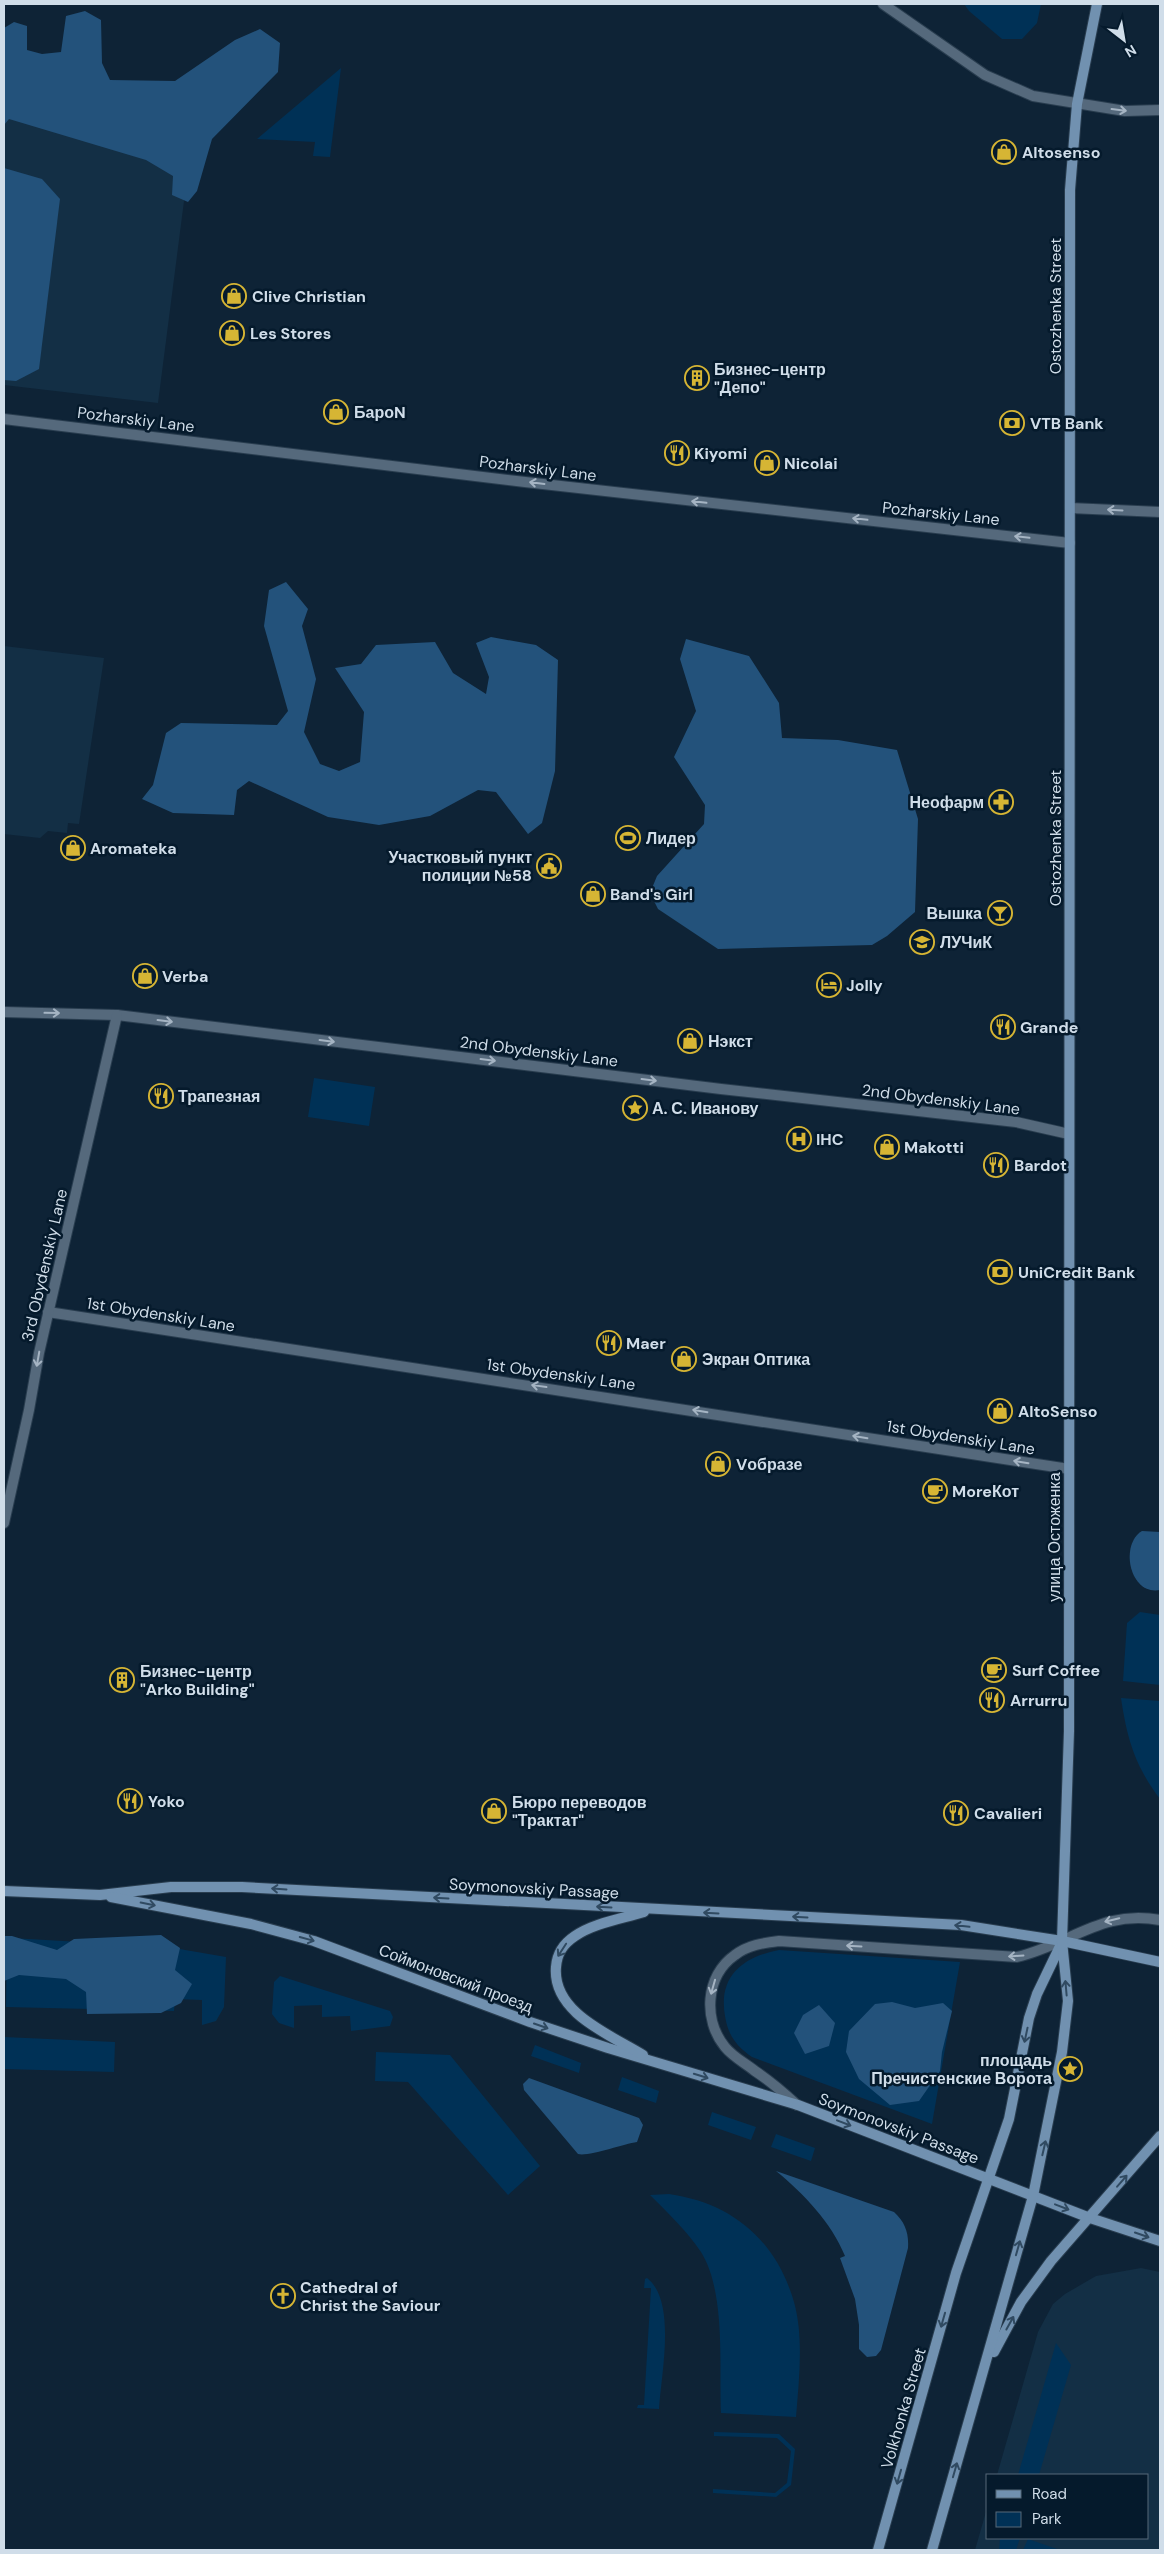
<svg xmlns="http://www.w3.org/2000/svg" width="1164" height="2554" viewBox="0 0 1164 2554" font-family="'DM Sans',sans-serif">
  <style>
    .built { fill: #132f45 }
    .green { fill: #003156 }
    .forest { fill: #23527b }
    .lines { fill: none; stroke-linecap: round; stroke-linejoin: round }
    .minor-casing { stroke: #293d4f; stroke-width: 12 }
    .secondary-casing { stroke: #293d4f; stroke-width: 12 }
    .minor { stroke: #55697c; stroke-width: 10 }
    .secondary { stroke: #7191b0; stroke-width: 10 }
    .oneway { stroke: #a5b4c3 }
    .oneway2 { stroke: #304a61 }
    .labels { text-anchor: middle; stroke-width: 5; stroke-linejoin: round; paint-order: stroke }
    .poi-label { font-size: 16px; font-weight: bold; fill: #d0dde9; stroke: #051a2c; text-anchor: start }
    .street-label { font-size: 16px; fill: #d0dde9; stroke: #051a2c }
  </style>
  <rect width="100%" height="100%" fill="#0e2336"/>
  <g class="built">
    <path d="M4 83 196 108 158 403 4 385Z"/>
    <path d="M4 646 104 658 79 824 68 823 67 833 48 831 40 838 4 834Z"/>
    <path d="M1141 2268 1160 2272V2550H975L988 2505V2538H1148V2475H997L1038 2332 1053 2304 1065 2294 1096 2276Z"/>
  </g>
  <g class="green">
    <path d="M964 4H1041L1037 23 1022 39H1002L969 11Z"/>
    <path d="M341 68 330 157 313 156 315 142 257 139Z"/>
    <path d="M314 1078 375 1087 369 1126 308 1117Z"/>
    <path d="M1140 1612 1160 1615V1685L1123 1681 1127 1623Z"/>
    <path d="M1121 1698 1160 1701V1799C1135 1766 1127 1739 1121 1698Z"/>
    <path d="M11 1938 168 1947 226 1957 224 2007 216 2021 202 2025V2000L175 1999 174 2011 6 2007 7 1943Z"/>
    <path d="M779 1950 960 1962 932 2124 752 2057C736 2046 728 2035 725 2016 718 1976 743 1957 779 1950Z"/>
    <path d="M280 1976 390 2011 393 2017 390 2026 351 2031 350 2016 322 2017V2005L294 2006V2028L279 2023 272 2014 274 1982Z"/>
    <path d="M4 2037 115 2042 114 2072 4 2069Z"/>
    <path d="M535 2045 581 2063 579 2073 531 2056Z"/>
    <path d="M376 2052 450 2055 540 2166 508 2195 408 2082 375 2081Z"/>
    <path d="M622 2077 659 2091 656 2103 618 2090Z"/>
    <path d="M712 2112 756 2127 751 2140 708 2125Z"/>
    <path d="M776 2134 815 2148 811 2161 771 2147Z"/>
    <path d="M669 2194C732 2203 776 2240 794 2302 804 2338 799 2380 796 2417L721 2413C719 2366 726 2292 701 2252 687 2231 668 2213 650 2195Z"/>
    <path d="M647 2278C677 2301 661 2375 659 2409L637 2408 638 2405H644L651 2288H644L645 2279Z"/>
    <path d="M1056 2343 1071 2365 1039 2475H1018Z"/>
    <path d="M714 2432 779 2434 795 2449 791 2485 776 2497 713 2493V2489L775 2493 787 2483 791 2451 777 2438 714 2436Z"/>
    <path d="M1000 2538H1020L1016 2550H999Z"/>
    <path d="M1028 2539 1060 2550H1023Z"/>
  </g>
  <g class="forest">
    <path d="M85 11 101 20 102 63 110 80 175 81 235 40 260 29 280 43 278 72 212 139 197 191 188 202 172 195 173 176 146 160 9 119 4 125V28L14 22 27 26V50L42 54 61 52 66 16Z"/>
    <path d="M4 168 42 179 60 199 39 369 16 381 4 380Z"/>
    <path d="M286 582 308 609 302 626 316 679 304 732 320 764 339 771 360 762 364 712 335 668 361 664 376 645 435 642 453 673 486 694 489 677 476 643 491 637 536 645 558 660 555 771 542 823 528 834 496 792 478 790 430 816 379 825 328 817 249 781 237 790 234 815 173 813 142 799 153 785 166 733 181 723 277 725 288 711 264 626 269 590Z"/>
    <path d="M686 639 749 656 779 703 782 738 838 740 897 750 918 819 915 912 887 936 872 945 718 949 658 909 650 893 657 876 704 824 705 805 674 757 696 711 680 659Z"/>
    <path d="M1142 1531 1160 1532V1590C1130 1596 1119 1545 1142 1531Z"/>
    <path d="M161 1935 180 1948 175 1970 192 1984 181 2003 161 2013 87 2014 86 1992 66 1979 19 1975 4 1981V1936H12L57 1950 74 1939Z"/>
    <path d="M892 2002 915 2008 943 2003 952 2011 942 2052 940 2071 919 2101 890 2105 859 2079 846 2052 849 2031 875 2004Z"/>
    <path d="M819 2005 835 2023 829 2046 805 2054 794 2033 803 2015Z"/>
    <path d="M529 2078 639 2118 643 2125 637 2142C623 2144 588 2157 578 2154L524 2090 523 2084Z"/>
    <path d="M776 2171 894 2212C905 2222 909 2233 908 2248L881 2350 876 2356 867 2357 859 2349V2325L855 2299 840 2258 845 2256C831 2222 804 2194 776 2171Z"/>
  </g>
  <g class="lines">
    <defs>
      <g id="minor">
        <path d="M883 4 985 75 1033 96 1125 111 1160 110"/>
        <path d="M4 419 525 482 1070 543"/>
        <path d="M1070 508 1160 512"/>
        <path d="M4 1012 117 1015 721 1089 1016 1122 1069 1134"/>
        <path d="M48 1312 1069 1469"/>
        <path d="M4 1523 29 1410 39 1353 117 1015"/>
        <path d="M797 2105C784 2093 770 2081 755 2071 745 2063 733 2057 725 2047 703 2020 705 1976 735 1955 748 1945 763 1943 779 1941L1017 1957C1071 1944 1102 1909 1160 1920"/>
      </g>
      <g id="secondary">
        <path d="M4 1891 100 1895 171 1887H242L961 1925 1062 1941 1160 1962"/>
        <path d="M111 1897 251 1924 314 1941 530 2022 608 2048 798 2105 1090 2218 1160 2241"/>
        <path d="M643 2055C611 2035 552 2013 556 1967 557 1953 563 1944 575 1936 594 1923 621 1919 644 1912"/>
        <path d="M994 2352 1021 2302 1051 2261 1160 2136"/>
        <path d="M878 2550 956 2273 1009 2119 1029 2018 1037 1994 1062 1942"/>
        <path d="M932 2550 1033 2196 1062 2052 1068 2001 1062 1941 1069 1731 1070 190 1077 104 1097 4"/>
      </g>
    </defs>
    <use href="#minor" class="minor-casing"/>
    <use href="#secondary" class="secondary-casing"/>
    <use href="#minor" class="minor"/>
    <use href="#secondary" class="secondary"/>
  </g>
  <defs><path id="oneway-shaft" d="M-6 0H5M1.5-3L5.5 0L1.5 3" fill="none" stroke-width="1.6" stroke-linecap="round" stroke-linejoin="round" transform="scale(1.25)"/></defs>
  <g class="oneway">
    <use href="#oneway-shaft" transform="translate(1119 110) rotate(7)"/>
    <use href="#oneway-shaft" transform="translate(537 483) rotate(-173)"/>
    <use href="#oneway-shaft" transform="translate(699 502) rotate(-174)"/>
    <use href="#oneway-shaft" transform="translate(1115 510) rotate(-177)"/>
    <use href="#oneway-shaft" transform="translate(860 519) rotate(-174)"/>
    <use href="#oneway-shaft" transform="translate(1022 537) rotate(-174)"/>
    <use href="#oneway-shaft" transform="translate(52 1013) rotate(1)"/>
    <use href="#oneway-shaft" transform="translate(165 1021) rotate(7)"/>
    <use href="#oneway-shaft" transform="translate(327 1041) rotate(7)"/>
    <use href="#oneway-shaft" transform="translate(488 1060) rotate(7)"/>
    <use href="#oneway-shaft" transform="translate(649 1080) rotate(7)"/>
    <use href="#oneway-shaft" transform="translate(38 1359) rotate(100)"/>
    <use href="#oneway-shaft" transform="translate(539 1386) rotate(-172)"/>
    <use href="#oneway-shaft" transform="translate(700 1411) rotate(-171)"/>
    <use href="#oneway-shaft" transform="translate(860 1437) rotate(-171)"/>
    <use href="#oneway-shaft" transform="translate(1021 1462) rotate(-171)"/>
    <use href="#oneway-shaft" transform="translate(1112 1920) rotate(166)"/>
    <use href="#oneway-shaft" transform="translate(854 1946) rotate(-177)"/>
    <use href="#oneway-shaft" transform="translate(1016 1956) rotate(176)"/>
    <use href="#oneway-shaft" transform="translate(713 1987) rotate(106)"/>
  </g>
  <g class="oneway2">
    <use href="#oneway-shaft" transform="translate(279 1889) rotate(-176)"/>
    <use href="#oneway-shaft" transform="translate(441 1898) rotate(-177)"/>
    <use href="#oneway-shaft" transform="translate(148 1904) rotate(11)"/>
    <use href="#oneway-shaft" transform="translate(604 1907) rotate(-177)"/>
    <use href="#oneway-shaft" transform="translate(711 1913) rotate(-177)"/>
    <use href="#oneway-shaft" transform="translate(800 1917) rotate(-177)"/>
    <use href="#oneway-shaft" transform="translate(962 1926) rotate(-174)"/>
    <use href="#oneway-shaft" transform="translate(307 1939) rotate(15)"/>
    <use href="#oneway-shaft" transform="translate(562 1950) rotate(123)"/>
    <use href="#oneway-shaft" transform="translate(1066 1988) rotate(-95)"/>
    <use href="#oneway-shaft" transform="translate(541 2026) rotate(19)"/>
    <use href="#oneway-shaft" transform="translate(1026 2035) rotate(102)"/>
    <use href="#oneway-shaft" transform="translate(701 2076) rotate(17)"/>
    <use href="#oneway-shaft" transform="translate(844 2123) rotate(21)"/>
    <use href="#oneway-shaft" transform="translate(1044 2148) rotate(-77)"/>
    <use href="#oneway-shaft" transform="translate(1122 2181) rotate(-49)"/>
    <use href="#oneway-shaft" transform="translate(1062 2207) rotate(21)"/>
    <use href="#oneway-shaft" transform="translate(1142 2235) rotate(19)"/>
    <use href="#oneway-shaft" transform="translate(1018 2248) rotate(-74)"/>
    <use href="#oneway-shaft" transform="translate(943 2320) rotate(106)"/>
    <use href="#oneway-shaft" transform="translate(1010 2323) rotate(-61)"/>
    <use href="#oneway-shaft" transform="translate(955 2470) rotate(-74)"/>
    <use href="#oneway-shaft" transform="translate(899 2477) rotate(106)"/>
  </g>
  <defs>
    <symbol id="shop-ring" viewBox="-11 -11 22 22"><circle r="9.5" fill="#051a2c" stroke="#d6b534" stroke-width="1.5"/><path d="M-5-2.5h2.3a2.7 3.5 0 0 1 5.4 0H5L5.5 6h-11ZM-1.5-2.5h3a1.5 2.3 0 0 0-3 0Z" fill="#d6b534"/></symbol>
    <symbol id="building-ring" viewBox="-11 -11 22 22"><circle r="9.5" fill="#051a2c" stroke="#d6b534" stroke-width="1.5"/><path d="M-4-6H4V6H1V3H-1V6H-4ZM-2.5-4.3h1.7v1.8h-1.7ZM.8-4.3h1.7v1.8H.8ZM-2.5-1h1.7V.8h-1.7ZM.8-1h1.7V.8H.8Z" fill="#d6b534"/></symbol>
    <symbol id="bank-ring" viewBox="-11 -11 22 22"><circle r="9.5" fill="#051a2c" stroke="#d6b534" stroke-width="1.5"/><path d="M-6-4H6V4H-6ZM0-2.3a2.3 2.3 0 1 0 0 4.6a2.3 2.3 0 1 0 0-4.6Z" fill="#d6b534"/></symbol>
    <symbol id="restaurant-ring" viewBox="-11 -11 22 22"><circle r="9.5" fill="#051a2c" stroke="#d6b534" stroke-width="1.5"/><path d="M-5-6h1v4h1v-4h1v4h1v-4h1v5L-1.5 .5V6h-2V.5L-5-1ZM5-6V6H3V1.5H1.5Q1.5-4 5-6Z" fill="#d6b534"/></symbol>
    <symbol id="pharmacy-ring" viewBox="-11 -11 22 22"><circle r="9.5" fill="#051a2c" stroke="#d6b534" stroke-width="1.5"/><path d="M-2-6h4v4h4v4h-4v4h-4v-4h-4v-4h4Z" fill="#d6b534"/></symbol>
    <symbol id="stadium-ring" viewBox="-11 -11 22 22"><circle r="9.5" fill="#051a2c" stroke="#d6b534" stroke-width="1.5"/><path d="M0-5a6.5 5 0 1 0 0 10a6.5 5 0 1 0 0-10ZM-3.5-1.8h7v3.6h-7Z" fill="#d6b534"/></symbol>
    <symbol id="civic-ring" viewBox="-11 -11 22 22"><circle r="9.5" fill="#051a2c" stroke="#d6b534" stroke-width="1.5"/><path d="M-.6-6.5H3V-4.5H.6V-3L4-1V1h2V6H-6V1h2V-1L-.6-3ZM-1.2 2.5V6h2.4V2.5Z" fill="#d6b534"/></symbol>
    <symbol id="bar-ring" viewBox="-11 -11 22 22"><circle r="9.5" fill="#051a2c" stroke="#d6b534" stroke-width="1.5"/><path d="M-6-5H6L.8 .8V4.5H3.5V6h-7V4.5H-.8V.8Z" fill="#d6b534"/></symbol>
    <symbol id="school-ring" viewBox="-11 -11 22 22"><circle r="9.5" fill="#051a2c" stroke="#d6b534" stroke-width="1.5"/><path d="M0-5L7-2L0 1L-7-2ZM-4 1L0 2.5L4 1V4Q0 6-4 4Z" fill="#d6b534"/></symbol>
    <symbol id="hotel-ring" viewBox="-11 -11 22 22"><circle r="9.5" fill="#051a2c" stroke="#d6b534" stroke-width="1.5"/><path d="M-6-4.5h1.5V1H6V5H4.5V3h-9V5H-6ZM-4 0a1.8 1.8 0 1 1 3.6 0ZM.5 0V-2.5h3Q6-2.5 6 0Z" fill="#d6b534"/></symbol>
    <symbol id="sight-ring" viewBox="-11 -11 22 22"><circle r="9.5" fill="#051a2c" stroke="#d6b534" stroke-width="1.5"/><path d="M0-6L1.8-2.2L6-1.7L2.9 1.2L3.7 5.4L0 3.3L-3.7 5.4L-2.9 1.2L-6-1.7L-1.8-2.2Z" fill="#d6b534"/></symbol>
    <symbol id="hospital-ring" viewBox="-11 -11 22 22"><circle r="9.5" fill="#051a2c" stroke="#d6b534" stroke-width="1.5"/><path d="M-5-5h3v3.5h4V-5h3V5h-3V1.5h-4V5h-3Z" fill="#d6b534"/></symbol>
    <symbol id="cafe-ring" viewBox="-11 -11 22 22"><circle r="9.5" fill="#051a2c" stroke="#d6b534" stroke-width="1.5"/><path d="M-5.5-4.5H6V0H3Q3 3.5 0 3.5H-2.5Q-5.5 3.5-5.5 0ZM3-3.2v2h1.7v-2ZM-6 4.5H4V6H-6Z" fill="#d6b534"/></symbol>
    <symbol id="church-ring" viewBox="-11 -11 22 22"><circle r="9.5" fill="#051a2c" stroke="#d6b534" stroke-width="1.5"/><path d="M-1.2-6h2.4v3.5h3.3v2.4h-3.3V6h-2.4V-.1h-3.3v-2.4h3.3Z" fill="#d6b534"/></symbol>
  </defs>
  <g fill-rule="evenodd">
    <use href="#shop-ring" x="990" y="138" width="28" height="28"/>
    <use href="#shop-ring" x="220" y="282" width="28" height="28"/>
    <use href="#shop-ring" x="218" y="319" width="28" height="28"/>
    <use href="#building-ring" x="683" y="364" width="28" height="28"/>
    <use href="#shop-ring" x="322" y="398" width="28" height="28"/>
    <use href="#bank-ring" x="998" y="409" width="28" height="28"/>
    <use href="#restaurant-ring" x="663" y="439" width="28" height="28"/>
    <use href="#shop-ring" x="753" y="449" width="28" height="28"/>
    <use href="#pharmacy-ring" x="987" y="788" width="28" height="28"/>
    <use href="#stadium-ring" x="614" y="824" width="28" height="28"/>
    <use href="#shop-ring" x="59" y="834" width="28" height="28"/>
    <use href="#civic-ring" x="535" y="852" width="28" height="28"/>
    <use href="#shop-ring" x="579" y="880" width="28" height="28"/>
    <use href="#bar-ring" x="986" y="899" width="28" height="28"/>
    <use href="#school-ring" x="908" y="928" width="28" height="28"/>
    <use href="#shop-ring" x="131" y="962" width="28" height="28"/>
    <use href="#hotel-ring" x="815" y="971" width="28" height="28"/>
    <use href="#restaurant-ring" x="989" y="1013" width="28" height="28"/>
    <use href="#shop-ring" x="676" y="1027" width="28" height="28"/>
    <use href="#restaurant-ring" x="147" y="1082" width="28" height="28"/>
    <use href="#sight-ring" x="621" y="1094" width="28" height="28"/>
    <use href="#hospital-ring" x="785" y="1125" width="28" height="28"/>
    <use href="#shop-ring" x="873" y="1133" width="28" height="28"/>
    <use href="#restaurant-ring" x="982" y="1151" width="28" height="28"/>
    <use href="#bank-ring" x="986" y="1258" width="28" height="28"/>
    <use href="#restaurant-ring" x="595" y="1329" width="28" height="28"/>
    <use href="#shop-ring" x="670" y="1345" width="28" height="28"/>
    <use href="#shop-ring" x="986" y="1397" width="28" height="28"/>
    <use href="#shop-ring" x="704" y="1450" width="28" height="28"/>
    <use href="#cafe-ring" x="921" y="1477" width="28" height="28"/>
    <use href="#cafe-ring" x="980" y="1656" width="28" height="28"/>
    <use href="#building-ring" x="108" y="1666" width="28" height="28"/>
    <use href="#restaurant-ring" x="978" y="1686" width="28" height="28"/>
    <use href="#restaurant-ring" x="116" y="1787" width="28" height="28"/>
    <use href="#shop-ring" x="480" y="1797" width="28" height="28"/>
    <use href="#restaurant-ring" x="942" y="1799" width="28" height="28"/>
    <use href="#sight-ring" x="1056" y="2055" width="28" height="28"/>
    <use href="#church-ring" x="269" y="2282" width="28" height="28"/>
  </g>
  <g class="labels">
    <g class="poi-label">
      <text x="1022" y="158">Altosenso</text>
      <text x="252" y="302">Clive Christian</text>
      <text x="250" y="339">Les Stores</text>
      <text x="714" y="375">Бизнес-центр<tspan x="714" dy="18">"Депо"</tspan></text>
      <text x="354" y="418">БароN</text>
      <text x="1030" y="429">VTB Bank</text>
      <text x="694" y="459">Kiyomi</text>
      <text x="784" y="469">Nicolai</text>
      <text x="984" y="808" text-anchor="end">Неофарм</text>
      <text x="646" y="844">Лидер</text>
      <text x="90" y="854">Aromateka</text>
      <text x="532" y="863" text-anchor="end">Участковый пункт<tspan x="532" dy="18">полиции №58</tspan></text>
      <text x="610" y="900">Band's Girl</text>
      <text x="982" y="919" text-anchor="end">Вышка</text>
      <text x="940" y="948">ЛУЧиК</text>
      <text x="162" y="982">Verba</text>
      <text x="846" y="991">Jolly</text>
      <text x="1020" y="1033">Grande</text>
      <text x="708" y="1047">Нэкст</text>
      <text x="178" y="1102">Трапезная</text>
      <text x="652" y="1114">А. С. Иванову</text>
      <text x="816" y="1145">IHC</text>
      <text x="904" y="1153">Makotti</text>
      <text x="1014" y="1171">Bardot</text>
      <text x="1018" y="1278">UniCredit Bank</text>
      <text x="626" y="1349">Maer</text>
      <text x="702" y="1365">Экран Оптика</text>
      <text x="1018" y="1417">AltoSenso</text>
      <text x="736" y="1470">Vобразе</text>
      <text x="952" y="1497">MoreКот</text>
      <text x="1012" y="1676">Surf Coffee</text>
      <text x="140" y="1677">Бизнес-центр<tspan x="140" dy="18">"Arko Building"</tspan></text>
      <text x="1010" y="1706">Arrurru</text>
      <text x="148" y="1807">Yoko</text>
      <text x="512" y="1808">Бюро переводов<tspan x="512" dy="18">"Трактат"</tspan></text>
      <text x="974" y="1819">Cavalieri</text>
      <text x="1052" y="2066" text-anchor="end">площадь<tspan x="1052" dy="18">Пречистенские Ворота</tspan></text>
      <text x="300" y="2293">Cathedral of<tspan x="300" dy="18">Christ the Saviour</tspan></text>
    </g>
    <g class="street-label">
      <text transform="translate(1055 306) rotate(-90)" y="6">Ostozhenka Street</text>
      <text transform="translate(136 419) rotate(7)" y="6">Pozharskiy Lane</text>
      <text transform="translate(538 468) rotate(7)" y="6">Pozharskiy Lane</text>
      <text transform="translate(941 513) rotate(6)" y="6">Pozharskiy Lane</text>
      <text transform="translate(1055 838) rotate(-90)" y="6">Ostozhenka Street</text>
      <text transform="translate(539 1051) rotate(7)" y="6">2nd Obydenskiy Lane</text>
      <text transform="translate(941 1099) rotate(7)" y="6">2nd Obydenskiy Lane</text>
      <text transform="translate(44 1265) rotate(-77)" y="6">3rd Obydenskiy Lane</text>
      <text transform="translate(161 1314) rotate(9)" y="6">1st Obydenskiy Lane</text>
      <text transform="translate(561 1374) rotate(8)" y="6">1st Obydenskiy Lane</text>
      <text transform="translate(961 1437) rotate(9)" y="6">1st Obydenskiy Lane</text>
      <text transform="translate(1054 1537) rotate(-90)" y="6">улица Остоженка</text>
      <text transform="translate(534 1888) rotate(3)" y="6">Soymonovskiy Passage</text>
      <text transform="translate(456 1978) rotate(21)" y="6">Соймоновский проезд</text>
      <text transform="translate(899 2128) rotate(21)" y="6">Soymonovskiy Passage</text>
      <text transform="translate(903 2408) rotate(-74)" y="6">Volkhonka Street</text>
    </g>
  </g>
  <rect width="1164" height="2554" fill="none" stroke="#d0dde9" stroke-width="10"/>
  <rect x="986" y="2474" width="162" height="65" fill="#051a2c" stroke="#566878"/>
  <rect x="996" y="2490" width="25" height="8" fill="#7191b0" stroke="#566878"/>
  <text x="1032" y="2499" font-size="15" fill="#d0dde9">Road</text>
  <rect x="996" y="2512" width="25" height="15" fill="#003156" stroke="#566878"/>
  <text x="1032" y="2524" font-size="15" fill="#d0dde9">Park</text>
  <g transform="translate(1124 40) rotate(149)" stroke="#051a2c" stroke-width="4" paint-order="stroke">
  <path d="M0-4L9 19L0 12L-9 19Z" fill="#d0dde9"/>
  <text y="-8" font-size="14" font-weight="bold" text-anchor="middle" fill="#d0dde9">N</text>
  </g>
</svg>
